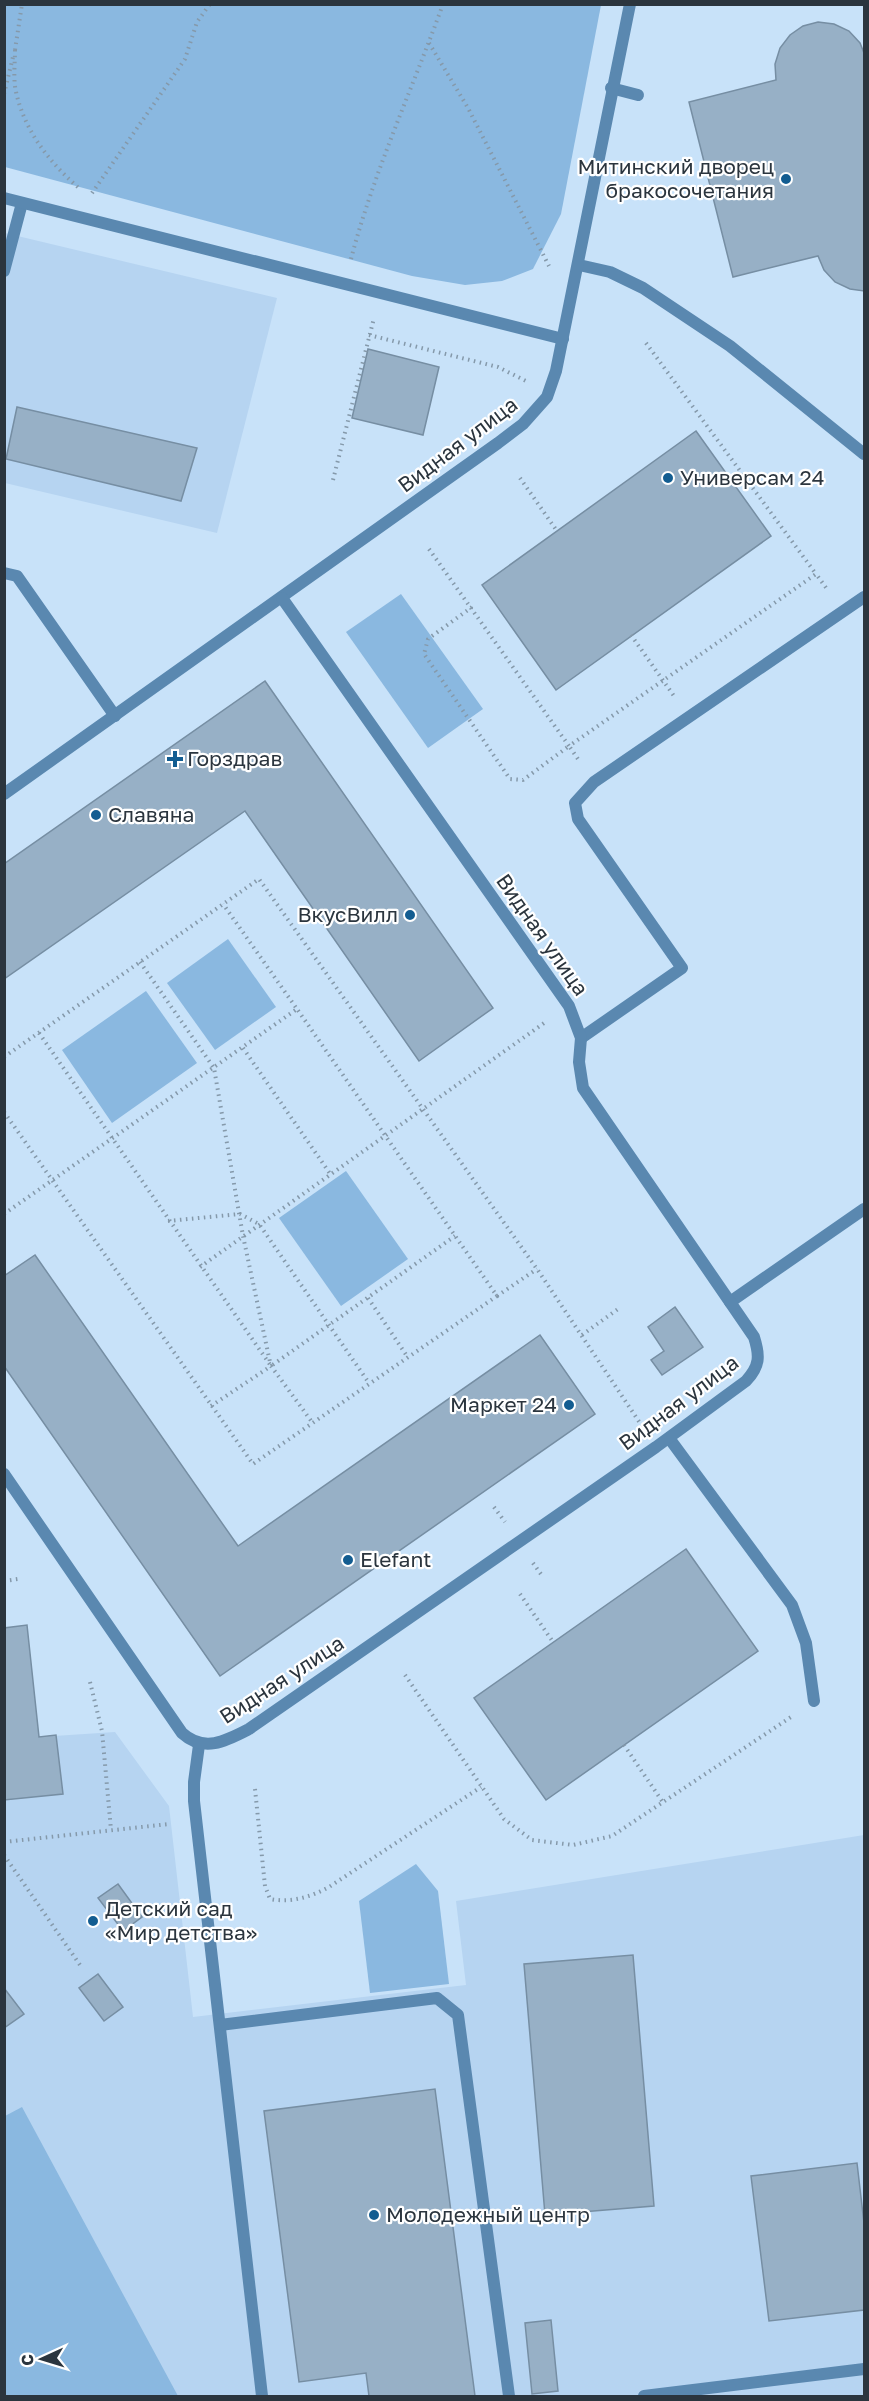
<svg xmlns="http://www.w3.org/2000/svg" width="869" height="2401" viewBox="0 0 869 2401" font-family="'Golos Text',sans-serif">
  <style>
    .built { fill: #b6d4f1 }
    .green { fill: #8ab8e0 }
    .building { fill: #97b0c6; stroke: #768ea3; stroke-width: 1.5 }
    .lines { fill: none; stroke-linecap: round; stroke-linejoin: round }
    .path { stroke: #8599aa; stroke-width: 4; stroke-dasharray: 1.5 4.5; stroke-linecap: butt }
    .lane { stroke: #5a88b0; stroke-width: 12 }
    .street { stroke: #5a88b0; stroke-width: 12 }
    .poi-dot { fill: #135d91; stroke: #fff; stroke-width: 2 }
    .labels { text-anchor: middle; stroke-width: 4.5; stroke-linejoin: round; paint-order: stroke }
    .poi-label { font-size: 21px; fill: #2b353e; stroke: #fff; text-anchor: start }
    .street-label { font-size: 21px; fill: #2b353e; stroke: #fff }
  </style>
  <rect width="100%" height="100%" fill="#c8e2f9"/>
  <g class="built">
    <path d="M5 233 277 298 217 533 5 483Z"/>
    <path d="M27 1625 39 1737 115 1732 169 1806 193 2017 466 1985 456 1901 864 1835V2396H5L4 1628Z"/>
  </g>
  <g class="green">
    <path d="M4 5 5 4 601 5 561 214 533 269 502 281 465 285 412 276 5 167Z"/>
    <path d="M401 594 483 709 428 748 346 632Z"/>
    <path d="M228 939 276 1007 215 1050 167 983Z"/>
    <path d="M146 991 197 1063 112 1123 62 1050Z"/>
    <path d="M346 1171 408 1259 341 1306 279 1218Z"/>
    <path d="M416 1864 438 1891 449 1984 370 1993 359 1901Z"/>
    <path d="M22 2107 178 2396H5V2116Z"/>
  </g>
  <g class="building">
    <path d="M818 22 834 24 849 31 860 43 864 53V291L850 289 835 282 824 270 818 256 733 277 689 102 776 80 775 64 780 48 790 35 803 26Z"/>
    <path d="M368 349 439 367 423 435 352 418Z"/>
    <path d="M17 407 197 448 181 501 6 459Z"/>
    <path d="M696 431 771 536 556 690 482 585Z"/>
    <path d="M265 681 493 1008 419 1061 245 811 4 979V864Z"/>
    <path d="M35 1255 238 1546 540 1335 595 1414 220 1676 4 1366V1276Z"/>
    <path d="M675 1307 703 1347 662 1375 651 1360 664 1351 648 1327Z"/>
    <path d="M686 1549 758 1651 546 1800 474 1698Z"/>
    <path d="M27 1625 39 1737 56 1735 63 1794 4 1800V1628Z"/>
    <path d="M118 1884 142 1917 123 1931 98 1898Z"/>
    <path d="M633 1955 654 2206 545 2215 524 1964Z"/>
    <path d="M98 1974 123 2007 104 2021 79 1988Z"/>
    <path d="M4 1988 24 2014 4 2028Z"/>
    <path d="M435 2089 475 2396H369L366 2373 299 2382 264 2111Z"/>
    <path d="M857 2163 864 2223V2310L769 2321 751 2176Z"/>
    <path d="M551 2320 558 2391 532 2394 525 2323Z"/>
  </g>
  <g class="lines">
    <g class="path">
      <path d="M429 43 468 108 549 266"/>
      <path d="M15 50C15 63 13 79 16 92 25 132 50 163 80 189"/>
      <path d="M15 50 22 4"/>
      <path d="M4 94 13 57"/>
      <path d="M92 193 185 59 197 22 210 4"/>
      <path d="M351 259C374 171 412 90 443 4"/>
      <path d="M369 335 498 367 526 381"/>
      <path d="M646 343 816 574"/>
      <path d="M520 478 557 531"/>
      <path d="M333 480 374 318"/>
      <path d="M429 549 569 746 816 574 827 589"/>
      <path d="M472 607 428 639 424 654 510 779 523 780 569 746 580 762"/>
      <path d="M631 635 674 696"/>
      <path d="M140 962 214 1068 243 1236 270 1362"/>
      <path d="M39 1033 271 1366 455 1236"/>
      <path d="M243 1048 331 1175"/>
      <path d="M4 1057 259 879 537 1269 642 1426"/>
      <path d="M4 1112 253 1464 497 1296 297 1009"/>
      <path d="M4 1214 297 1009 223 904"/>
      <path d="M168 1221 240 1214 259 1224 369 1383"/>
      <path d="M200 1267 547 1021"/>
      <path d="M497 1296 537 1269"/>
      <path d="M368 1298 407 1356"/>
      <path d="M582 1335 618 1309"/>
      <path d="M211 1406 271 1366 312 1422"/>
      <path d="M494 1507 505 1522"/>
      <path d="M533 1563 543 1577"/>
      <path d="M4 1581 18 1579"/>
      <path d="M520 1594 553 1642"/>
      <path d="M405 1675 504 1819 532 1840 573 1845 612 1836 794 1715"/>
      <path d="M90 1682 102 1731 111 1830"/>
      <path d="M624 1745 662 1801"/>
      <path d="M255 1789 265 1886 270 1899C291 1903 311 1897 329 1887L481 1787"/>
      <path d="M4 1842 169 1824"/>
      <path d="M4 1855 80 1965"/>
    </g>
    <g class="lane">
      <path d="M611 88 638 95"/>
      <path d="M4 271 22 203"/>
      <path d="M4 573 17 576 115 716"/>
      <path d="M581 1038 682 968 578 819 575 803 594 782 864 597"/>
      <path d="M730 1302 864 1209"/>
      <path d="M669 1438 792 1605 806 1643 814 1701"/>
      <path d="M199 1745 194 1782V1801L262 2396"/>
      <path d="M220 2025 437 1998 458 2015 509 2396"/>
      <path d="M644 2396 864 2369"/>
    </g>
    <g class="street">
      <path d="M4 198 563 339"/>
      <path d="M579 265 610 272 643 288 730 346 864 454"/>
      <path d="M4 794 498 443 523 424 547 397 556 371 630 4"/>
      <path d="M4 1474 182 1733C204 1753 226 1741 249 1729L656 1447 746 1381C760 1366 760 1356 754 1337L583 1088 579 1062 581 1038 569 1006 282 598"/>
    </g>
  </g>
  <g class="poi-dot">
    <circle cx="786" cy="179" r="6"/>
    <circle cx="668" cy="478" r="6"/>
    <path d="M172 750h6v6h6v6h-6v6h-6v-6h-6v-6h6z"/>
    <circle cx="96" cy="815" r="6"/>
    <circle cx="410" cy="915" r="6"/>
    <circle cx="569" cy="1405" r="6"/>
    <circle cx="348" cy="1560" r="6"/>
    <circle cx="93" cy="1921" r="6"/>
    <circle cx="374" cy="2215" r="6"/>
  </g>
  <g class="labels">
    <g class="poi-label">
      <text x="774" y="174" text-anchor="end">Митинский дворец<tspan x="774" dy="24">бракосочетания</tspan></text>
      <text x="680" y="485">Универсам 24</text>
      <text x="187" y="766">Горздрав</text>
      <text x="108" y="822">Славяна</text>
      <text x="398" y="922" text-anchor="end">ВкусВилл</text>
      <text x="557" y="1412" text-anchor="end">Маркет 24</text>
      <text x="360" y="1567">Elefant</text>
      <text x="105" y="1916">Детский сад<tspan x="105" dy="24">«Мир детства»</tspan></text>
      <text x="386" y="2222">Молодежный центр</text>
    </g>
    <g class="street-label">
      <text transform="translate(458 445) rotate(-37)" y="7">Видная улица</text>
      <text transform="translate(542 935) rotate(55)" y="7">Видная улица</text>
      <text transform="translate(679 1403) rotate(-37)" y="7">Видная улица</text>
      <text transform="translate(282 1680) rotate(-33)" y="7">Видная улица</text>
    </g>
  </g>
  <rect width="869" height="2401" fill="none" stroke="#2b353e" stroke-width="12"/>
  <g transform="translate(42 2359) rotate(266)" stroke="#ffffff" stroke-width="4.5" paint-order="stroke">
  <path d="M0-4.5L10 22L0 15L-10 22Z" fill="#2b353e"/>
  <text y="-9" font-size="16" font-weight="bold" text-anchor="middle" fill="#2b353e">С</text>
  </g>
</svg>
